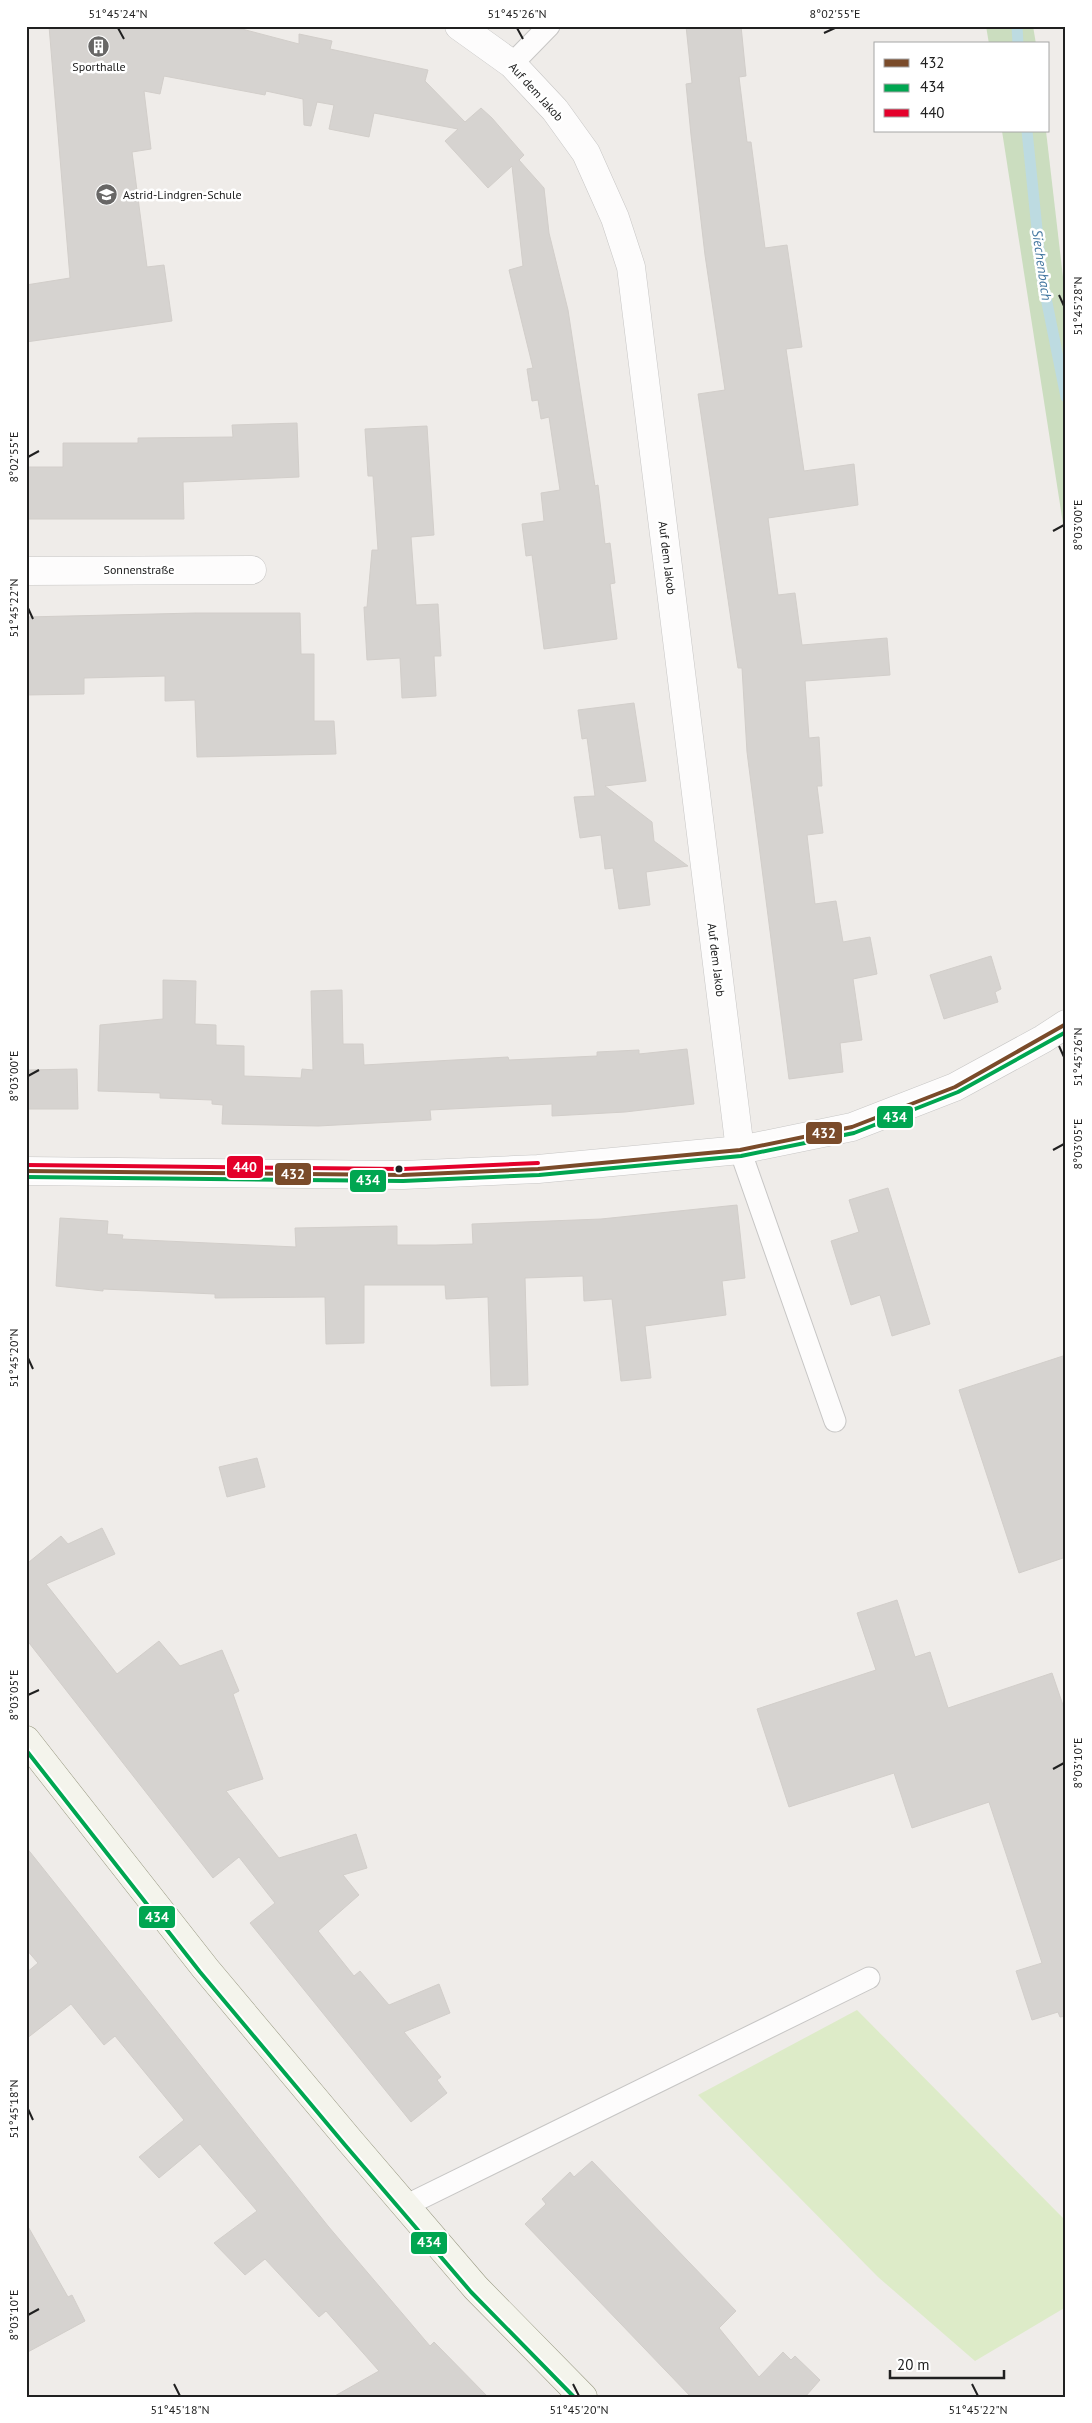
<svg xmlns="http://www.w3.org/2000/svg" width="1092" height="2423" viewBox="0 0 1092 2423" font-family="'PT Sans',sans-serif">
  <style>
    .grass { fill: #ddebc8 }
    .forest { fill: #cbddbf }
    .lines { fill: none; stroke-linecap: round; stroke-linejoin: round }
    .stream { stroke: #bddbe1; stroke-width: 11 }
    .building { fill: #d6d3d0; stroke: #d2ceca }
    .lane-casing { stroke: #c7c6c5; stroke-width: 23 }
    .street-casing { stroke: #c7c6c5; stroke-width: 29 }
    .secondary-casing { stroke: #989880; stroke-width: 29 }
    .lane { stroke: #fdfcfc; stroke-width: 21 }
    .street { stroke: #fdfcfc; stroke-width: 28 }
    .secondary { stroke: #f4f4ec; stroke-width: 28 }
    .bus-1-casing { stroke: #fff; stroke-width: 8 }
    .bus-2-casing { stroke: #fff; stroke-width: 8 }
    .bus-3-casing { stroke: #fff; stroke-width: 8 }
    .bus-1 { stroke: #7a4b2a; stroke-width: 4 }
    .bus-2 { stroke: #00a651; stroke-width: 4 }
    .bus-3 { stroke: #e4002b; stroke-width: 4 }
    .ticks { fill: none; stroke: #202020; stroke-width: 2 }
    .bus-dot { fill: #202020; stroke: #fff; stroke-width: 2 }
    .labels { text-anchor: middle; stroke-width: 5; stroke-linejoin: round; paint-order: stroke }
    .poi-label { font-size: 12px; fill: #202020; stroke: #fff }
    .street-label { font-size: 12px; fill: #202020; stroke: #fff }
    .water-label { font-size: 14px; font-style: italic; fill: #4578a1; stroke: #fff }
    .line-badge { stroke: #fff; stroke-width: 2 }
    .badge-label { font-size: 14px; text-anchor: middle; font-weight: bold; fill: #fff }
    .neatline { fill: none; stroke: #202020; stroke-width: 2 }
    .ticks-label { font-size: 12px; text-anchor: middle; fill: #202020 }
  </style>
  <rect width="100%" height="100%" fill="#efece9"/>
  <path class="grass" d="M857 2010 1066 2221V2307L975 2361 878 2277 698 2095Z"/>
  <g class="forest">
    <path d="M986 26H1033L1036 44H989Z"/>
    <path d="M1002 131H1046L1066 303V543Z"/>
  </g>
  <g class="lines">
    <g class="stream">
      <path d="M1017 26 1018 44"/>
      <path d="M1027 131 1042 278 1066 397"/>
    </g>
  </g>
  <g class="building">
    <path d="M49 26H199L242 29 299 44V34L332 41 330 49 428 70 425 81 465 122 481 108 492 118 524 155 519 160 544 188 549 233 568 310 595 486 598 485 605 544 610 543 615 583 610 584 617 639 544 649 532 555 526 556 522 524 544 521 541 493 560 490 549 417 541 419 538 400 532 401 527 369 533 368 509 270 523 266 512 166 488 188 445 141 458 129 374 113 369 137 329 129 334 105 317 102 311 126 304 125 303 99 266 91 265 95 164 76 160 94 144 91 151 149 132 152 147 267 164 265 172 321 26 342V285L70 278Z"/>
    <path d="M686 26H741L746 76 739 77 747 142H751L765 248 787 245 802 347 786 349 804 471 854 464 858 505 768 518 778 595 795 593 802 645 887 638 890 675 805 681 809 738 819 737 822 786H817L823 833 807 835 815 904 836 901 843 942 870 937 877 974 853 979 862 1040 840 1043 843 1072 789 1079 747 752 742 668H738L698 394 725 390 705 255 691 135 686 84 692 83Z"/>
    <path d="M297 423 299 477 183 482 184 519H26V467H63V443H138V438L233 437 232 425Z"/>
    <path d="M427 426 434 535 411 537 416 605 438 604 441 656H434L436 696 402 698 400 658 367 660 364 607H367L372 550H378L373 476H368L365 429Z"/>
    <path d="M196 613H300L301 654H314V721H334L336 754 197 757 195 700 165 701V676L84 678V694L26 695V617Z"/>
    <path d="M634 703 646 781 605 786 652 822 654 841 688 866 646 872 650 905 619 909 613 868 605 869 601 835 580 838 574 797 595 796 587 738 582 739 578 710Z"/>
    <path d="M991 956 1001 989 995 992 998 1002 944 1019 930 975Z"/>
    <path d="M163 980 196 981 195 1024 216 1025V1045L244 1046V1076L301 1078 302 1069 313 1070 311 991 342 990 343 1044H363L364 1065 508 1057 509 1060 597 1056V1052L639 1050V1054L687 1049 694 1104 625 1112 552 1116V1104L430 1110 431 1120 318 1126 222 1124 223 1105 212 1104V1100L160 1098V1093L98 1091 100 1025 163 1019Z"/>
    <path d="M77 1069 78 1109H27V1070Z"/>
    <path d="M888 1188 930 1324 892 1336 880 1295 851 1305 831 1241 859 1232 849 1200Z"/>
    <path d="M737 1205 745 1278 722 1281 726 1315 645 1326 651 1378 621 1381 612 1299 584 1301 583 1276 525 1278 528 1385 491 1386 488 1297 446 1299 445 1285H364V1343L326 1344 325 1297 215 1298V1294L103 1289V1291L56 1286 60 1218 108 1221 107 1234 123 1235 122 1239 296 1247 295 1228 397 1226V1245H436L473 1244 472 1224 601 1219Z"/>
    <path d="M1066 1355V1557L1019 1573 959 1390Z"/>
    <path d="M257 1458 265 1487 227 1497 219 1467Z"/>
    <path d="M102 1528 115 1554 46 1584 117 1674 159 1641 180 1666 222 1650 239 1691 233 1694 263 1779 226 1791 279 1858 356 1834 367 1868 343 1875 359 1895 318 1931 354 1976 360 1971 389 2005 439 1984 450 2013 404 2032 441 2077 437 2080 447 2093 411 2122 250 1923 275 1903 239 1857 213 1878 26 1639V1558L29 1562 61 1536 68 1544Z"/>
    <path d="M897 1600 915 1657 930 1652 948 1708 1052 1673 1066 1714V2016L1060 2017 1058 2012 1032 2020 1016 1971 1042 1963 989 1802 912 1828 894 1773 789 1807 757 1709 876 1670 857 1613Z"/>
    <path d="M26 1847 328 2226 430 2346 434 2342 488 2397H333L379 2371 326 2311 319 2317 265 2259 245 2275 214 2243 257 2211 200 2144 159 2178 139 2157 184 2120 115 2036 104 2045 71 2004 26 2039V1973L38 1963 26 1949Z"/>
    <path d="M592 2161 736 2311 719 2328 759 2377 783 2352 791 2360 795 2356 820 2380 805 2397H691L525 2224 546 2204 542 2199 570 2172 574 2177Z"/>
    <path d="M26 2223 68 2297 72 2295 85 2321 26 2353Z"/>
  </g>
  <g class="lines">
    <defs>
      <g id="lane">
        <path d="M512 64 549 26"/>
        <path d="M740 1150 835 1421"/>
        <path d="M405 2206 869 1978"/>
      </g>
      <g id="street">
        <path d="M459 26 512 64 555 110 586 153 615 218 631 267 740 1150"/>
        <path d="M26 571 252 570"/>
        <path d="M26 1171 403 1175 538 1169 740 1150 852 1127 955 1087 1043 1039 1066 1024"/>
      </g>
      <path id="secondary" d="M26 1740 205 1968 350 2141 476 2288 583 2397"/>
    </defs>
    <use href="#lane" class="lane-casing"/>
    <use href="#street" class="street-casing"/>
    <use href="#secondary" class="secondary-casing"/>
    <use href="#lane" class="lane"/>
    <use href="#street" class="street"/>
    <use href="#secondary" class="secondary"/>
    <defs>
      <path id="bus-1" d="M26 1171 403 1175 538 1169 740 1150 852 1127 955 1087 1066 1024"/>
      <g id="bus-2">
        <path d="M26 1177 403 1181 539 1175 741 1156 854 1133 958 1092 1066 1032"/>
        <path d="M26 1750 200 1972 345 2145 471 2292 574 2397"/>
      </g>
      <path id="bus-3" d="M26 1165 403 1169 538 1163"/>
    </defs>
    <use href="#bus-1" class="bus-1-casing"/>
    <use href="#bus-2" class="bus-2-casing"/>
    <use href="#bus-3" class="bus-3-casing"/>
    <use href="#bus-1" class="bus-1"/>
    <use href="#bus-2" class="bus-2"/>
    <use href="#bus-3" class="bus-3"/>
  </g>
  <path class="ticks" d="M118 28 124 39M517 28 523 39M824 33 835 28M1059 295 1064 306M28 457 39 451M1053 531 1064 525M28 608 33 619M1059 1046 1064 1057M28 1076 39 1070M1053 1150 1064 1144M28 1358 33 1369M28 1695 39 1690M1053 1769 1064 1763M28 2109 33 2120M28 2315 39 2309M174 2384 180 2396M573 2384 579 2396M972 2384 978 2396"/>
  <defs>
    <symbol id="building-disc" viewBox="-11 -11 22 22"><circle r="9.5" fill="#686766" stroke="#fff"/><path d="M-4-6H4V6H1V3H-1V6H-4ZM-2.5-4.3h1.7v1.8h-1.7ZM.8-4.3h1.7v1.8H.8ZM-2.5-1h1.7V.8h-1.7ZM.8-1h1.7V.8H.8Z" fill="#fff"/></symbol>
    <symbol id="school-disc" viewBox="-11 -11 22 22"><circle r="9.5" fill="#686766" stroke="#fff"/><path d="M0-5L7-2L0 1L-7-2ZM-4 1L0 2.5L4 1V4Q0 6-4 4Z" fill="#fff"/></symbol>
  </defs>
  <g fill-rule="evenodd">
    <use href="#building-disc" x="86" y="34" width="25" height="25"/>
    <use href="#school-disc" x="94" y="182" width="25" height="25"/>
  </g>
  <circle class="bus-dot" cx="399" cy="1169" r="4.5"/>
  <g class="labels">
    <g class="poi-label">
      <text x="99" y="71">Sporthalle</text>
      <text x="123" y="199" text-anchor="start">Astrid-Lindgren-Schule</text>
    </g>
    <g class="street-label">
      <text transform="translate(536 92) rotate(48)" y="4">Auf dem Jakob</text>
      <text transform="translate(667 558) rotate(83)" y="4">Auf dem Jakob</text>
      <text x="139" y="574">Sonnenstraße</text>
      <text transform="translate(716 960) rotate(83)" y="4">Auf dem Jakob</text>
    </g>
    <g class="water-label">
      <text transform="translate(1042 265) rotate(82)" y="5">Siechenbach</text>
    </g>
  </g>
  <g class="line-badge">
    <rect x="876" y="1105" width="38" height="24" rx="5" fill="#00a651"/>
    <rect x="805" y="1121" width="38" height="24" rx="5" fill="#7a4b2a"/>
    <rect x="226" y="1155" width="38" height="24" rx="5" fill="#e4002b"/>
    <rect x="274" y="1162" width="38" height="24" rx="5" fill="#7a4b2a"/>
    <rect x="349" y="1169" width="38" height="24" rx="5" fill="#00a651"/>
    <rect x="138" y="1905" width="38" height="24" rx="5" fill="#00a651"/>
    <rect x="410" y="2231" width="38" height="24" rx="5" fill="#00a651"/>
  </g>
  <g class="badge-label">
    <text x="895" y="1122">434</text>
    <text x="824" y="1138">432</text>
    <text x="245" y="1172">440</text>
    <text x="293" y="1179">432</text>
    <text x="368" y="1185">434</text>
    <text x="157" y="1922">434</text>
    <text x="429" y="2247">434</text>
  </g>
  <rect width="1092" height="2423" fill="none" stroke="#ffffff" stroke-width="55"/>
  <rect x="874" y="42" width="175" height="90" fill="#ffffff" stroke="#a6a6a6"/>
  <rect x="884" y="59" width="25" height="8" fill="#7a4b2a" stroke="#a6a6a6"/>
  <text x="920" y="68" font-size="15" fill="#202020">432</text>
  <rect x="884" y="84" width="25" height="8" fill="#00a651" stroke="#a6a6a6"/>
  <text x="920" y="92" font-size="15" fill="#202020">434</text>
  <rect x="884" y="109" width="25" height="8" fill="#e4002b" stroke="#a6a6a6"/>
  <text x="920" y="118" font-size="15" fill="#202020">440</text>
  <path d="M890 2370v8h114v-8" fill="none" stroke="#202020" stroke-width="2.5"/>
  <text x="897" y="2370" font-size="15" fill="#202020" stroke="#ffffff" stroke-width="4" paint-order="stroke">20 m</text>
  <rect x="28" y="28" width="1036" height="2368" class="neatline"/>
  <g class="ticks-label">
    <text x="118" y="18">51°45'24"N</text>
    <text x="517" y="18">51°45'26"N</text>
    <text x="835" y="18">8°02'55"E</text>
    <text transform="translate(1078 306) rotate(-90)" y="4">51°45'28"N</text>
    <text transform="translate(14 457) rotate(-90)" y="4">8°02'55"E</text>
    <text transform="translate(1078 525) rotate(-90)" y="4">8°03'00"E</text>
    <text transform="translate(14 608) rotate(-90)" y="4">51°45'22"N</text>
    <text transform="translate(1078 1057) rotate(-90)" y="4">51°45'26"N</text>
    <text transform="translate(14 1076) rotate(-90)" y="4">8°03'00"E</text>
    <text transform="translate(1078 1144) rotate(-90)" y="4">8°03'05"E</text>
    <text transform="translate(14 1358) rotate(-90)" y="4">51°45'20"N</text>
    <text transform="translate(14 1695) rotate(-90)" y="4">8°03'05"E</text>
    <text transform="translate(1078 1763) rotate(-90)" y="4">8°03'10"E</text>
    <text transform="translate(14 2109) rotate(-90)" y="4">51°45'18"N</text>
    <text transform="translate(14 2315) rotate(-90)" y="4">8°03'10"E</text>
    <text x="180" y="2414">51°45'18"N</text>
    <text x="579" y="2414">51°45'20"N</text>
    <text x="978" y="2414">51°45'22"N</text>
  </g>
</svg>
